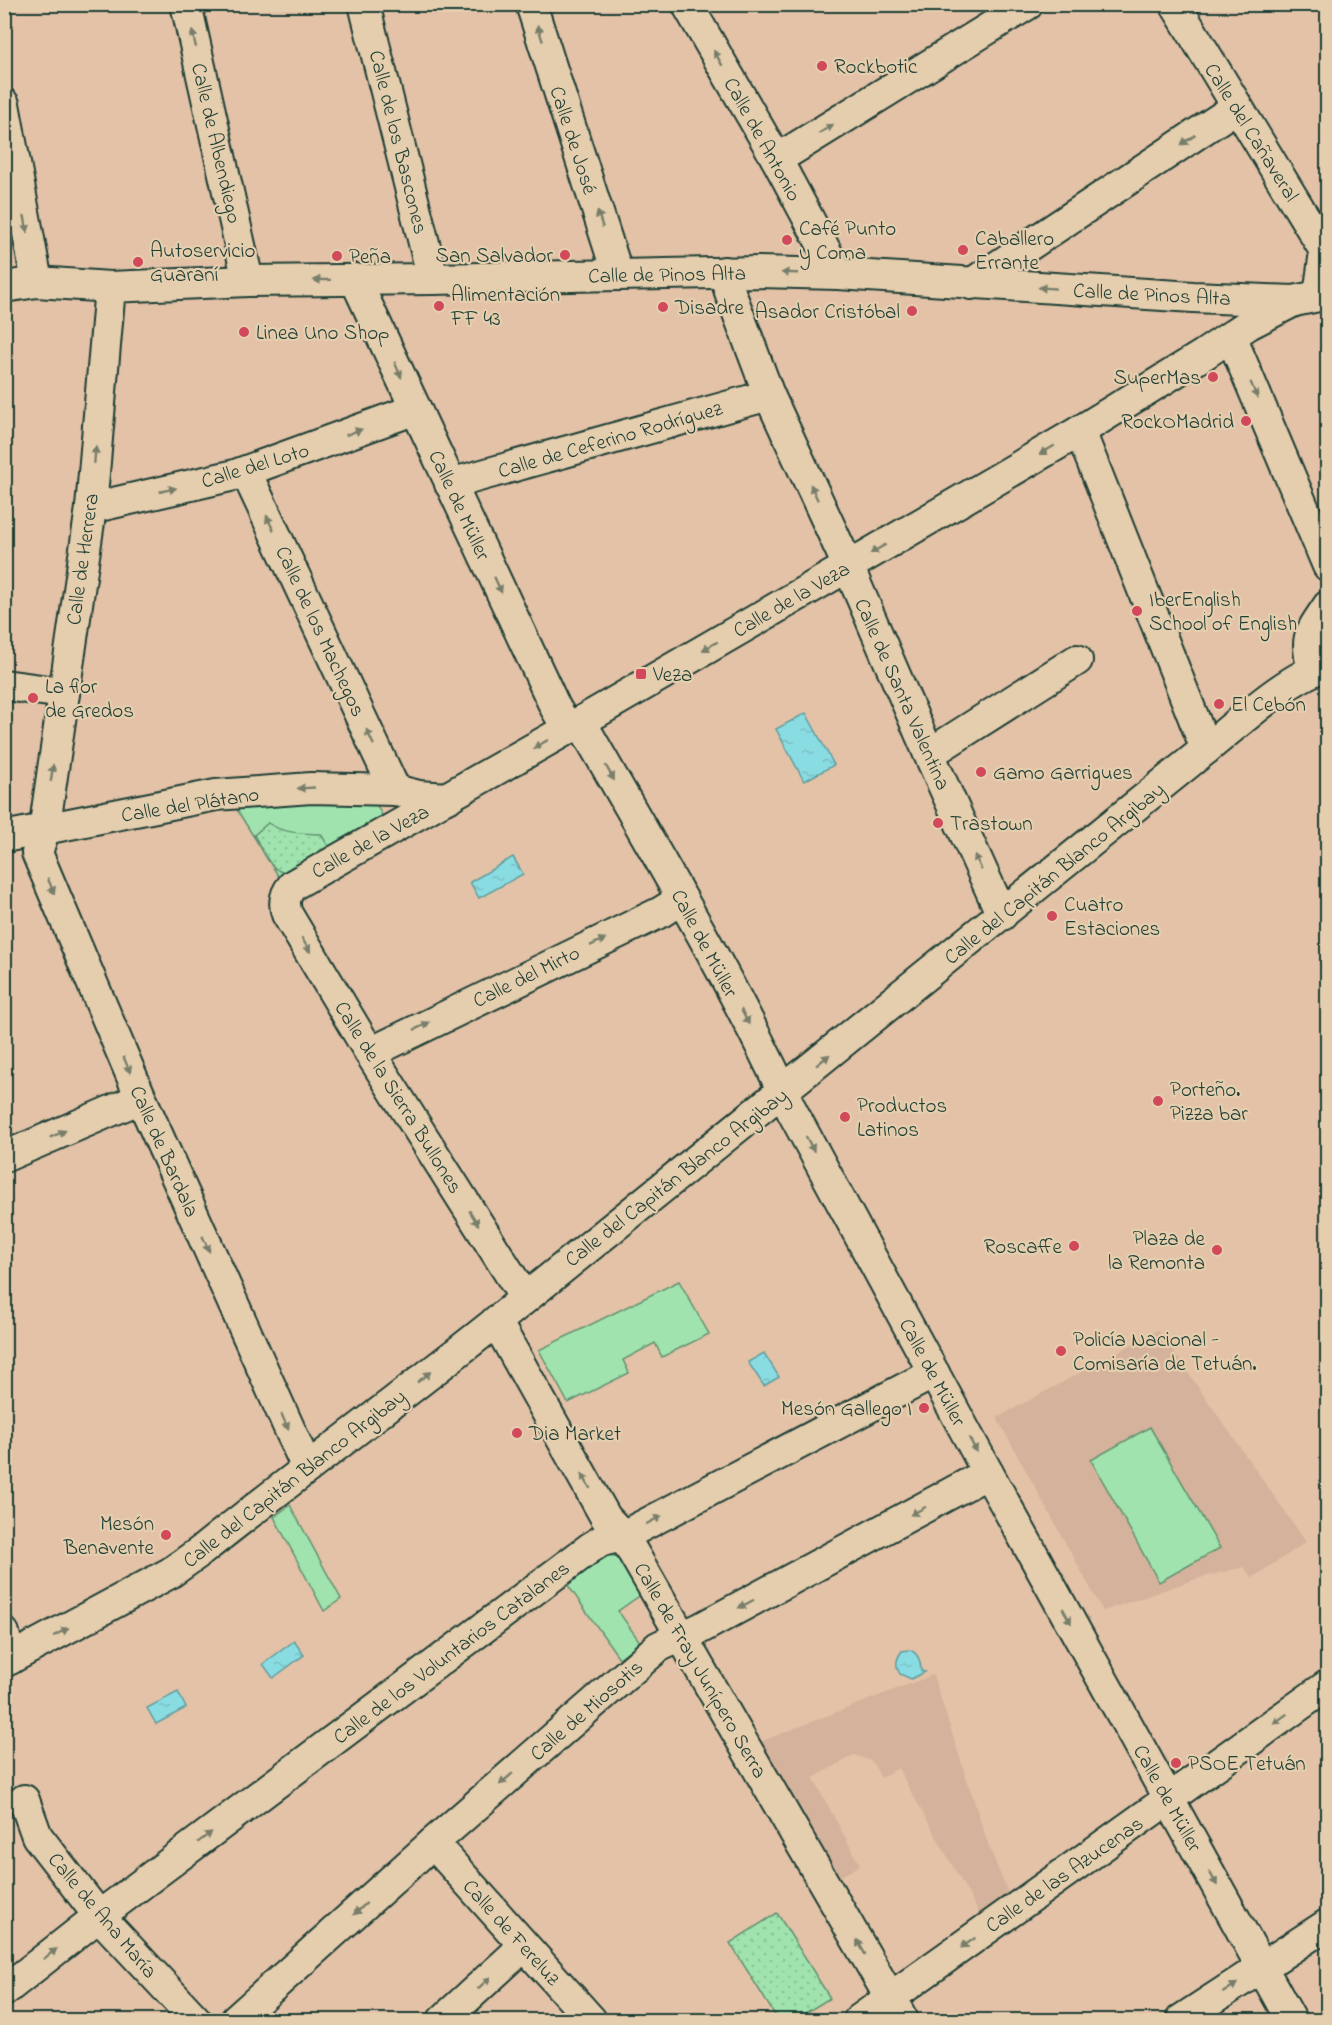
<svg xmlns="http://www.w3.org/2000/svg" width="1332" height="2025" viewBox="0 0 1332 2025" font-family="'Indie Flower',sans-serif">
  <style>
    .built { fill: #d4b29b }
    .green { fill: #a0e3ae; stroke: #609071; stroke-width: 1.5 }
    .park { fill: url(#park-dots); stroke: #609071; stroke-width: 1.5 }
    .water { fill: url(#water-ripples); stroke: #5f9c9d; stroke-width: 1.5 }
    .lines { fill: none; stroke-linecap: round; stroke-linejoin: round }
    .minor-casing { stroke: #1f3d34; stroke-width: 34 }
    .minor { stroke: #e5ceae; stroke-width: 30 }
    .oneway { fill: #787e6b }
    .poi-dot { fill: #d1495b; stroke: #e5ceae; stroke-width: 2 }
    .labels { text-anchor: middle; stroke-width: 4.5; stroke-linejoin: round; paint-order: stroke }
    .poi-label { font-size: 21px; fill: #1f3d34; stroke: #e5ceae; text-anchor: start }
    .street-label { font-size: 21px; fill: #1f3d34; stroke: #e5ceae }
  </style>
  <defs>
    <pattern id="park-dots" width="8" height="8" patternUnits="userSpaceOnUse" patternTransform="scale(1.5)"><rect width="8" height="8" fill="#a0e3ae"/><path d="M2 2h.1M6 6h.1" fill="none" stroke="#89c496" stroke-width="1.8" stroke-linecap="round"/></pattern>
    <pattern id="water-ripples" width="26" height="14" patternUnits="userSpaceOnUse" patternTransform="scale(1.5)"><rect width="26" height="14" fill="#8adce3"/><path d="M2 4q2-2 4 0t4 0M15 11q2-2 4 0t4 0" fill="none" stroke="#77bec3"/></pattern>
  </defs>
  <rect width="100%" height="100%" fill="#e3c2a7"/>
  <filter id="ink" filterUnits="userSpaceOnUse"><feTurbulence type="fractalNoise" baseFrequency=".0167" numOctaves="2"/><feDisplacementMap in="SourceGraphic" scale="12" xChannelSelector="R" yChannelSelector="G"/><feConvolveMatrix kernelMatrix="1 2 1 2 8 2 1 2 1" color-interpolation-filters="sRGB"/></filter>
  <g filter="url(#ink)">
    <g class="built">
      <path d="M1158 1330 1306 1542 1252 1578 1244 1567 1199 1578 1103 1611 997 1418Z"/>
      <path d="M933 1675 988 1844 1010 1898 994 1910 979 1913 898 1768 881 1778 872 1761 854 1755 813 1778 860 1865 836 1879 757 1743Z"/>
    </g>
    <g class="green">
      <path d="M373 798 383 817 279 877 232 802Z"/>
      <path d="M679 1281 709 1334 662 1357 655 1343 623 1360 629 1373 568 1403 539 1350Z"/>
      <path d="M1150 1427 1220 1548 1159 1582 1091 1460Z"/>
      <path d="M290 1505 341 1599 324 1611 274 1517Z"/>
      <path d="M606 1555 621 1557 642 1594 618 1611 640 1642 619 1658 567 1584Z"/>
    </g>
    <g class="park">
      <path d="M268 823C284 834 303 833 321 834L330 849 290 874C269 872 264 852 254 835Z"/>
      <path d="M777 1913 830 1998 794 2020H778L730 1943Z"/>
    </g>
    <g class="water">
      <path d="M806 713 834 765 804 781 776 729Z"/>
      <path d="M513 857 523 874 479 898 470 882Z"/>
      <path d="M764 1353 779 1377 764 1386 748 1362Z"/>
      <path d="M294 1641 304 1655 273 1678 263 1664Z"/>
      <path d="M910 1650C919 1654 921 1662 921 1671L925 1672 911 1679 900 1674C895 1665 896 1659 902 1651Z"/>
      <path d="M178 1692 186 1708 156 1724 147 1708Z"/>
    </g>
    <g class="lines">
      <defs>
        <g id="minor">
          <path d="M186 4 248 281"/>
          <path d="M364 4 433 279"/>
          <path d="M531 4 618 275"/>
          <path d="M687 4 776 158 838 274"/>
          <path d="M1175 4 1325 251 1319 296"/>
          <path d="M4 104 37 282"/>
          <path d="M776 158 792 150 1028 4"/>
          <path d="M724 272 730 292 769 395 848 566 929 754 1002 915"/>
          <path d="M355 279 555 707 568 729"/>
          <path d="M971 284 1237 107"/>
          <path d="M4 287 37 282 110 287 248 281 433 279 759 272 838 274 1193 297 1294 301 1328 294"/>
          <path d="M110 287 91 508 44 831 37 853 141 1098 307 1468"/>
          <path d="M1232 336 1238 353 1328 566"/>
          <path d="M1080 431 1206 749"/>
          <path d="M246 472 395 790"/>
          <path d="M450 484 769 395"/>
          <path d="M91 508 235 475 416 409"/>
          <path d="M1313 670C1304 637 1310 633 1328 606"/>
          <path d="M4 685 64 693"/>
          <path d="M581 722C653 849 731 978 792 1111L988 1473 1291 2020"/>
          <path d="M929 754 1077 660"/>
          <path d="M4 837 216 795 311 788 395 790 419 796 448 798"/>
          <path d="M370 1053 661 912 682 899"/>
          <path d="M4 1157 141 1098"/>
          <path d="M525 1298 370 1053 287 914C283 902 285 894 293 885L587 718 871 553 1080 431 1203 355 1249 324 1294 301"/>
          <path d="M496 1321 606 1518 623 1536 631 1549 903 2020"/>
          <path d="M4 1633 10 1659"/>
          <path d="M4 1662 170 1573 201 1551C299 1473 399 1399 497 1321 734 1131 971 941 1206 749 1240 722 1287 677 1328 665"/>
          <path d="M24 1800 37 1836 99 1916 196 2020"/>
          <path d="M433 1843 591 2020"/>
          <path d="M4 1991 99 1916 590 1548 601 1541 623 1536 934 1373"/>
          <path d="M236 2020 433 1843 658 1647C671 1640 685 1636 699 1629L988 1473"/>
          <path d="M443 2020 524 1946"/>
          <path d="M859 2020 1328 1685"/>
          <path d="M1181 2020 1328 1924"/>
        </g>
      </defs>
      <use href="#minor" class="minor-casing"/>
      <use href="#minor" class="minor"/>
    </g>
    <defs><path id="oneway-solid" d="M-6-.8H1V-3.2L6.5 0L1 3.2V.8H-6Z" transform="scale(1.5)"/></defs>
    <g class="oneway">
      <use href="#oneway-solid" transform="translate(540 33) rotate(-108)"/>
      <use href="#oneway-solid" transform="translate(194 39) rotate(-103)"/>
      <use href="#oneway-solid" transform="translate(718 58) rotate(-120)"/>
      <use href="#oneway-solid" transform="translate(826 129) rotate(-32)"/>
      <use href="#oneway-solid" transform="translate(1188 140) rotate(146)"/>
      <use href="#oneway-solid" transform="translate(600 219) rotate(-108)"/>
      <use href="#oneway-solid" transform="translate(26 224) rotate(80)"/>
      <use href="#oneway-solid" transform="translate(790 273) rotate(-178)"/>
      <use href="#oneway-solid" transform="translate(322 280) rotate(179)"/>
      <use href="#oneway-solid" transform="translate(1047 288) rotate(-177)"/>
      <use href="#oneway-solid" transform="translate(398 370) rotate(66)"/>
      <use href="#oneway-solid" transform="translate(1254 390) rotate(67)"/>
      <use href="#oneway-solid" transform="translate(354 432) rotate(-20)"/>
      <use href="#oneway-solid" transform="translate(1047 450) rotate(150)"/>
      <use href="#oneway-solid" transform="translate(95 455) rotate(-85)"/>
      <use href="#oneway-solid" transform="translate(168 490) rotate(-13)"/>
      <use href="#oneway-solid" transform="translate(814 492) rotate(-115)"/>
      <use href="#oneway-solid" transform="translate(270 523) rotate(-115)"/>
      <use href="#oneway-solid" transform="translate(878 549) rotate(150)"/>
      <use href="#oneway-solid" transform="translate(498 585) rotate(65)"/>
      <use href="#oneway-solid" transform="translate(710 646) rotate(150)"/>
      <use href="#oneway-solid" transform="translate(370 737) rotate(-115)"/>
      <use href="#oneway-solid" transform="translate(541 744) rotate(150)"/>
      <use href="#oneway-solid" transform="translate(52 773) rotate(-82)"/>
      <use href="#oneway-solid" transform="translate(610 773) rotate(60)"/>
      <use href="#oneway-solid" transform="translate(306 788) rotate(177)"/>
      <use href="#oneway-solid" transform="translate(978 862) rotate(-114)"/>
      <use href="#oneway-solid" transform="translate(51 886) rotate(67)"/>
      <use href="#oneway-solid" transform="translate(598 942) rotate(-26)"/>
      <use href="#oneway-solid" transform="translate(306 945) rotate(59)"/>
      <use href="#oneway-solid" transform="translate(745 1017) rotate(62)"/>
      <use href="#oneway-solid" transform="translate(422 1026) rotate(-26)"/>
      <use href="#oneway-solid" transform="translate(823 1060) rotate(-39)"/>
      <use href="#oneway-solid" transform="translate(127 1065) rotate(67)"/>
      <use href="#oneway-solid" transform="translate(58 1134) rotate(-24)"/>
      <use href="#oneway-solid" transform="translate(810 1144) rotate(62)"/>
      <use href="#oneway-solid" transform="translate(474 1218) rotate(58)"/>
      <use href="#oneway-solid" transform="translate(206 1244) rotate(66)"/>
      <use href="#oneway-solid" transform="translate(424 1377) rotate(-38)"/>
      <use href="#oneway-solid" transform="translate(285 1422) rotate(66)"/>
      <use href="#oneway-solid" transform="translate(973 1445) rotate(62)"/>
      <use href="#oneway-solid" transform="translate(586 1481) rotate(-119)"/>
      <use href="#oneway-solid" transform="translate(918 1511) rotate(152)"/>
      <use href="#oneway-solid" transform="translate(654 1520) rotate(-28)"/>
      <use href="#oneway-solid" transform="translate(746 1604) rotate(152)"/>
      <use href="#oneway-solid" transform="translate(1067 1616) rotate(61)"/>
      <use href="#oneway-solid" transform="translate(61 1632) rotate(-28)"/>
      <use href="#oneway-solid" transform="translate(1280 1719) rotate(144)"/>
      <use href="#oneway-solid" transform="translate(506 1779) rotate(139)"/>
      <use href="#oneway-solid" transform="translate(205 1837) rotate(-37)"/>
      <use href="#oneway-solid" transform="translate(1213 1878) rotate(61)"/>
      <use href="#oneway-solid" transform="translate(360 1909) rotate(138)"/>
      <use href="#oneway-solid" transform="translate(968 1943) rotate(145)"/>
      <use href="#oneway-solid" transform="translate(861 1947) rotate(-120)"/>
      <use href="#oneway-solid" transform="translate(50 1954) rotate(-38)"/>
      <use href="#oneway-solid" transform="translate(484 1983) rotate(-43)"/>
      <use href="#oneway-solid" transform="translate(1230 1988) rotate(-33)"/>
    </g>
  </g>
  <g class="poi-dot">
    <circle cx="822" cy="66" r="6"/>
    <circle cx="787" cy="240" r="6"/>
    <circle cx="963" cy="250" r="6"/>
    <circle cx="565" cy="255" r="6"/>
    <circle cx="337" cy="256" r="6"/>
    <circle cx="138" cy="262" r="6"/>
    <circle cx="439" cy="306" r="6"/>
    <circle cx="663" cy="307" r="6"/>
    <circle cx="912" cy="311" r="6"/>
    <circle cx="244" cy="332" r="6"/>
    <circle cx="1213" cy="377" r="6"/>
    <circle cx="1246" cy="421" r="6"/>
    <circle cx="1137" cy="611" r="6"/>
    <rect x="635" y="668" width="12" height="12" rx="3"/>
    <circle cx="33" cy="698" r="6"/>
    <circle cx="1219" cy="704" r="6"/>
    <circle cx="981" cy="772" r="6"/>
    <circle cx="938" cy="823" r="6"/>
    <circle cx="1052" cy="916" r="6"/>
    <circle cx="1158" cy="1101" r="6"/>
    <circle cx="845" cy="1117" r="6"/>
    <circle cx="1074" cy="1246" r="6"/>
    <circle cx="1217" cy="1250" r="6"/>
    <circle cx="1061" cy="1351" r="6"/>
    <circle cx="924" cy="1408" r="6"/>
    <circle cx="517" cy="1433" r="6"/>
    <circle cx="166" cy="1535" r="6"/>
    <circle cx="1176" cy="1763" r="6"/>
  </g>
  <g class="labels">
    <g class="poi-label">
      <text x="834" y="73">Rockbotic</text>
      <text x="799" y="235">Café Punto<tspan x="799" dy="24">y Coma</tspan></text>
      <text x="975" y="245">Caballero<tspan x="975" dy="24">Errante</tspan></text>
      <text x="150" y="257">Autoservicio<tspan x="150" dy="24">Guaraní</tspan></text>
      <text x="553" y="262" text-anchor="end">San Salvador</text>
      <text x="349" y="263">Peña</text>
      <text x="451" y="301">Alimentación<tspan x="451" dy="24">FF 43</tspan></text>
      <text x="675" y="314">Disadre</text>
      <text x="900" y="318" text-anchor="end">Asador Cristóbal</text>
      <text x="256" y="339">Linea Uno Shop</text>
      <text x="1201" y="384" text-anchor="end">SuperMas</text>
      <text x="1234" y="428" text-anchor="end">RockOMadrid</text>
      <text x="1149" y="606">IberEnglish<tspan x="1149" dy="24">School of English</tspan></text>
      <text x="653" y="681">Veza</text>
      <text x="45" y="693">La flor<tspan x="45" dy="24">de Gredos</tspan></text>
      <text x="1231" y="711">El Cebón</text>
      <text x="993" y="779">Gamo Garrigues</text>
      <text x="950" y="830">Trastown</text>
      <text x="1064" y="911">Cuatro<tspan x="1064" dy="24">Estaciones</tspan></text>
      <text x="1170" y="1096">Porteño.<tspan x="1170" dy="24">Pizza bar</tspan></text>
      <text x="857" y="1112">Productos<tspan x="857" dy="24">Latinos</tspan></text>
      <text x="1205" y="1245" text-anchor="end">Plaza de<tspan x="1205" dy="24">la Remonta</tspan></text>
      <text x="1062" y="1253" text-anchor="end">Roscaffe</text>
      <text x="1073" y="1346">Policía Nacional -<tspan x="1073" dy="24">Comisaría de Tetuán.</tspan></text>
      <text x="912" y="1415" text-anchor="end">Mesón Gallego I</text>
      <text x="529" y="1440">Dia Market</text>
      <text x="154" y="1530" text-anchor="end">Mesón<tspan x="154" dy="24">Benavente</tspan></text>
      <text x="1188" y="1770">PSOE Tetuán</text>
    </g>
    <g class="street-label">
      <text transform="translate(1252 132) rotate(58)" y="7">Calle del Cañaveral</text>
      <text transform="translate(763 139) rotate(61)" y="7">Calle de Antonio</text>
      <text transform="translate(574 140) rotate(72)" y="7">Calle de José</text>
      <text transform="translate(399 142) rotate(76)" y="7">Calle de los Bascones</text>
      <text transform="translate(217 143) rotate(77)" y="7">Calle de Albendiego</text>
      <text transform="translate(667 274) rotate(-1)" y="7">Calle de Pinos Alta</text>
      <text transform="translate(1152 294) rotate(3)" y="7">Calle de Pinos Alta</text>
      <text transform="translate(610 439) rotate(-16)" y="7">Calle de Ceferino Rodríguez</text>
      <text transform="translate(255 465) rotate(-17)" y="7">Calle del Loto</text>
      <text transform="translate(460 505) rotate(65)" y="7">Calle de Müller</text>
      <text transform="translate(82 559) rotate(-82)" y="7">Calle de Herrera</text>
      <text transform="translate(791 599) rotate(-30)" y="7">Calle de la Veza</text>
      <text transform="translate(321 631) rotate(65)" y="7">Calle de los Machegos</text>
      <text transform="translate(903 694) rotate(66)" y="7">Calle de Santa Valentina</text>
      <text transform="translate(190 804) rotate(-9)" y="7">Calle del Plátano</text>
      <text transform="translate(370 841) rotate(-29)" y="7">Calle de la Veza</text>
      <text transform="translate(1054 873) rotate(-39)" y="7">Calle del Capitán Blanco Argibay</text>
      <text transform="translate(705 943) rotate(62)" y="7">Calle de Müller</text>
      <text transform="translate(526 976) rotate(-26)" y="7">Calle del Mirto</text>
      <text transform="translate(399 1097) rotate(58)" y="7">Calle de la Sierra Bullones</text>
      <text transform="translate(165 1151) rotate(66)" y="7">Calle de Bardala</text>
      <text transform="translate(676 1177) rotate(-38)" y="7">Calle del Capitán Blanco Argibay</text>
      <text transform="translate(933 1372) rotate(62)" y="7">Calle de Müller</text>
      <text transform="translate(294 1478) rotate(-38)" y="7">Calle del Capitán Blanco Argibay</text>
      <text transform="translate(451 1652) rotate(-37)" y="7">Calle de los Voluntarios Catalanes</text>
      <text transform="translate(701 1670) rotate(60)" y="7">Calle de Fray Junípero Serra</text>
      <text transform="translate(586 1710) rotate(-41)" y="7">Calle de Miosotis</text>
      <text transform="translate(1168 1798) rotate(61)" y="7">Calle de Müller</text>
      <text transform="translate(1064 1874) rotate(-35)" y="7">Calle de las Azucenas</text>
      <text transform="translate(103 1915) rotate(50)" y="7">Calle de Ana María</text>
      <text transform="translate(512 1932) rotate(48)" y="7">Calle de Fereluz</text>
    </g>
  </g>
  <rect width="1332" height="2025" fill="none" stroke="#e5ceae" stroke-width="24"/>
  <rect x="12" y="12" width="1308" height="2001" fill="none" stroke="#1f3d34" stroke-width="2" filter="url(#ink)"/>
</svg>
